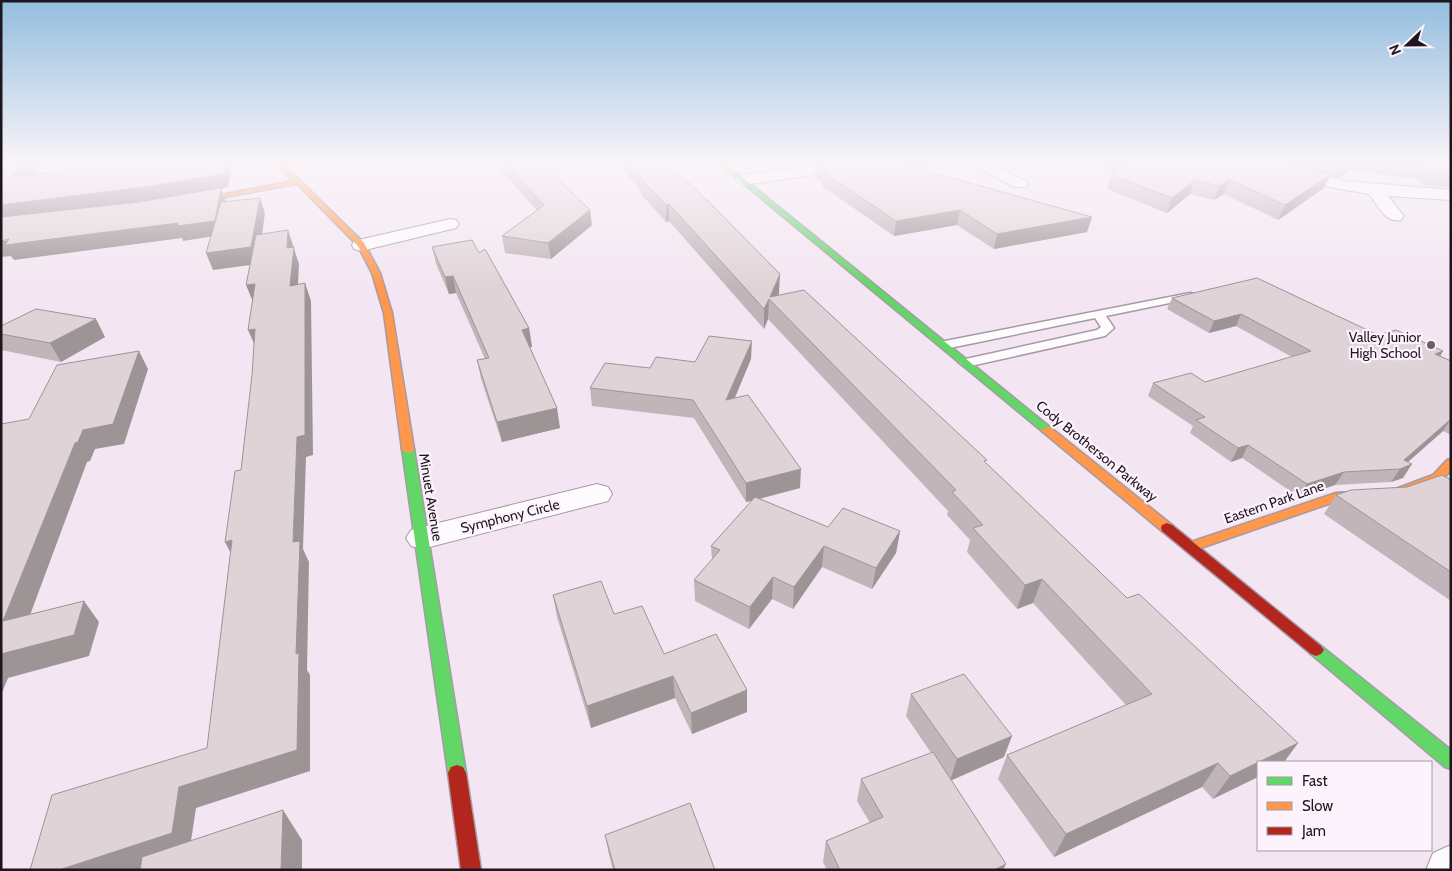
<svg xmlns="http://www.w3.org/2000/svg" width="1452" height="871" viewBox="0 0 1452 871" font-family="Cabin,sans-serif">
  <style>
    .lines { fill: none; stroke-linecap: round; stroke-linejoin: round }
    .lane-casing { stroke: #a59ba4; stroke-width: 3 }
    .street-casing { stroke: #a59ba4; stroke-width: 2 }
    .fast-casing { stroke: #a59ba4; stroke-width: 3 }
    .slow-casing { stroke: #a59ba4; stroke-width: 3 }
    .jam-casing { stroke: #a59ba4; stroke-width: 3 }
    .lane { fill: #fdfbfd; fill-rule: evenodd }
    .street { fill: #fdfbfd; fill-rule: evenodd }
    .fast { fill: #63d668; fill-rule: evenodd }
    .slow { fill: #ff974d; fill-rule: evenodd }
    .jam { fill: #b3261e; fill-rule: evenodd }
    .wall { fill: #c1b5b9 }
    .shaded-wall { fill: #9d9496 }
    .building { fill: #e0d3d7; stroke: #9d9496 }
    .poi-dot { fill: #695f68; stroke: #fdf3fc; stroke-width: 2 }
    .labels { text-anchor: middle; stroke-width: 4.5; stroke-linejoin: round; paint-order: stroke }
    .poi-label { font-size: 14px; fill: #1e161e; stroke: #fdf3fc; text-anchor: end }
    .street-label { font-size: 14px; fill: #1e161e; stroke: #fdf3fc }
  </style>
  <rect width="100%" height="100%" fill="#f3e6f2"/>
  <g class="lines">
    <defs>
      <path id="lane" d="M1190 293 1194 294V298L1106 316 1114 328 1105 336 966 367 959 363 961 360 1097 330 1101 327 1095 318 945 349 939 345 945 341Z"/>
      <g id="street">
        <path d="M821 165H859L851 170 743 185 735 180 743 175Z"/>
        <path d="M974 165H993L1026 181 1028 184 1026 187H1014Z"/>
        <path d="M1235 165H1261L1346 181 1451 190V200L1388 196 1404 216 1401 220C1385 224 1378 205 1369 194L1294 181 1238 168Z"/>
        <path d="M450 219 456 220 459 224 456 228 361 251 354 249 352 245 354 241Z"/>
        <path d="M597 484 608 487 612 494 608 501 422 549 411 546 406 538 411 530 422 527Z"/>
        <path d="M1451 845V870H1426L1433 853Z"/>
      </g>
      <g id="fast">
        <path d="M721 165H727L1051 428 1053 430 1051 432H1043Z"/>
        <path d="M408 445 414 449 466 773 463 779 457 781 451 779 448 773 402 449Z"/>
        <path d="M1316 644 1321 646 1451 750V769L1445 767 1311 654 1308 650 1311 646Z"/>
      </g>
      <g id="slow">
        <path d="M278 165H284L364 243 380 273 392 313 414 449 412 452H404L402 449 384 313 372 273 358 246 297 184 186 204 183 202 293 181Z"/>
        <path d="M1047 427 1051 428 1172 525 1173 528 1172 531H1162L1043 432 1041 430Z"/>
        <path d="M1451 459V470L1441 481 1398 497 1337 501 1195 550H1185L1183 547 1185 544 1336 493 1393 490 1433 475 1447 460Z"/>
      </g>
      <g id="jam">
        <path d="M1167 523 1172 525 1321 646 1324 650 1321 654 1316 656 1311 654 1162 531 1161 528 1162 525Z"/>
        <path d="M457 765 463 767 466 773 481 870H461L448 773 451 767Z"/>
      </g>
    </defs>
    <use href="#lane" class="lane-casing"/>
    <use href="#street" class="street-casing"/>
    <use href="#fast" class="fast-casing"/>
    <use href="#slow" class="slow-casing"/>
    <use href="#jam" class="jam-casing"/>
    <use href="#lane" class="lane"/>
    <use href="#street" class="street"/>
    <use href="#fast" class="fast"/>
    <use href="#slow" class="slow"/>
    <use href="#jam" class="jam"/>
  </g>
  <g class="wall">
    <path d="M496 165H543L592 225 551 259 505 253 502 236 537 210Z"/>
    <path d="M618 165H669L779 293 778 295 986 463 1127 598 1298 743 1284 762H1258L1213 799 1202 787 1054 857 998 779 1007 755 1126 705 1033 603 1017 609 967 552 970 540 947 515 948 511 768 319 764 329 669 221 666 222 641 194V191L636 185Z"/>
    <path d="M816 165H925L924 170 1092 217 1087 232 994 249 957 225 894 236 822 186V182L815 177Z"/>
    <path d="M1094 165H1451V188L1426 186 1416 179 1350 170 1339 178 1330 176 1324 188 1278 220 1224 194 1214 200 1190 194 1167 213 1107 189 1111 175 1114 173Z"/>
    <path d="M432 247 479 253 529 328 532 347H530L560 428 502 442 481 379 477 360 485 359 456 293 449 294 436 264Z"/>
    <path d="M1172 298 1378 335 1440 356 1451 361V435L1443 431 1408 462 1403 478 1391 482 1335 485 1299 497 1242 458 1231 462 1190 433 1193 426 1148 396 1153 383 1205 382 1292 357 1236 326 1209 333 1167 309Z"/>
    <path d="M1 326 105 337 61 362 1 350Z"/>
    <path d="M751 359 735 398 800 488 760 499 828 527 900 531 896 553 872 589 822 567 793 609 772 599 749 629 695 601 694 580 712 560 711 546 752 501 746 502 694 418 592 406 590 388 695 362Z"/>
    <path d="M1451 480V601L1324 514 1336 495 1407 487Z"/>
    <path d="M553 595 614 614 664 654 747 690V712L692 734 675 698 591 728 557 617Z"/>
    <path d="M911 694 1004 757 951 780 1003 870H827L823 862 826 841 870 823 857 801 861 779 931 753 906 716Z"/>
    <path d="M605 835 715 870H613L609 855Z"/>
  </g>
  <g class="shaded-wall">
    <path d="M22 165H40L19 190 12 177Z"/>
    <path d="M225 165H229L231 170 228 187 221 189 226 202 221 235 183 241 182 238 14 260 11 256 1 257V241L178 223 215 221 145 202 1 221V205Z"/>
    <path d="M898 165H925L924 171Z"/>
    <path d="M1345 165H1353L1350 170 1339 178Z"/>
    <path d="M1331 174 1324 188 1278 220 1285 205Z"/>
    <path d="M1195 180 1190 194 1167 213 1172 198Z"/>
    <path d="M1230 180 1224 194 1214 200 1219 186Z"/>
    <path d="M260 198 265 213 258 264 213 270 206 253Z"/>
    <path d="M669 204V221L666 222V205Z"/>
    <path d="M590 210 592 225 551 259 548 243Z"/>
    <path d="M960 210 957 225 894 236 896 221Z"/>
    <path d="M1092 217 1087 232 994 249 997 234Z"/>
    <path d="M288 230 299 264 297 303 290 286 287 248Z"/>
    <path d="M780 274 779 293 774 304 770 297Z"/>
    <path d="M453 276 456 293 449 294 445 277Z"/>
    <path d="M305 283 311 301 313 455 306 457 303 549 309 562 307 670 310 675V771L196 808 189 854 141 870H59L179 787 296 654 293 542 297 437Z"/>
    <path d="M255 284 253 302 246 285Z"/>
    <path d="M769 299 768 319 764 329V309Z"/>
    <path d="M1241 314 1236 326 1209 333 1214 321Z"/>
    <path d="M96 319 105 337 61 362 50 343Z"/>
    <path d="M529 328 532 347 525 348 522 330Z"/>
    <path d="M255 329 256 348 248 330Z"/>
    <path d="M752 341 751 359 726 418V400Z"/>
    <path d="M139 351 148 369 124 444 95 449 90 461 87 462 20 642 3 621 75 443 83 430Z"/>
    <path d="M1443 351 1436 364 1435 354Z"/>
    <path d="M557 408 560 428 502 442 497 422Z"/>
    <path d="M1451 419 1443 431 1401 468 1412 464 1403 478 1391 482 1400 469 1404 460Z"/>
    <path d="M1248 445 1242 458 1231 462 1238 448Z"/>
    <path d="M801 469 800 488 746 502V483Z"/>
    <path d="M1344 472 1335 485 1299 497 1307 484Z"/>
    <path d="M900 531 896 553 872 589 876 568Z"/>
    <path d="M232 540 236 563 225 542Z"/>
    <path d="M824 546 822 567 793 609 794 587Z"/>
    <path d="M773 577 772 599 749 629 750 607Z"/>
    <path d="M1042 579 1033 603 1017 609 1025 585Z"/>
    <path d="M84 601 99 622 89 656 8 678 1 695V654Z"/>
    <path d="M673 676 675 698 591 728 587 706Z"/>
    <path d="M747 690V712L692 734 691 713Z"/>
    <path d="M1012 736 1004 757 950 781 957 759Z"/>
    <path d="M1298 743 1284 762H1258V777L1213 799 1230 776Z"/>
    <path d="M1218 763 1202 787 1054 857 1066 834Z"/>
    <path d="M283 810 302 840V870H281Z"/>
    <path d="M1006 864 1003 870H994Z"/>
  </g>
  <g class="building">
    <path d="M1 165H22L12 177 105 167 123 170 126 165H225L223 174 138 188 1 205Z"/>
    <path d="M507 165H543L590 210 548 243 502 236 544 205Z"/>
    <path d="M631 165H669L706 199 780 274 770 297 804 290 987 460 984 461 1127 598 1139 594 1298 743 1230 776 1218 763 1066 834 1007 755 1152 694 1042 579 1025 585 973 528 983 525 952 492 956 490 769 299 764 309 669 204 666 205 640 178H642Z"/>
    <path d="M818 165H905L1092 217 997 234 960 210 896 221 823 172 828 171Z"/>
    <path d="M1126 165H1283L1331 174 1285 205 1230 180 1219 186 1195 180 1172 198 1111 175Z"/>
    <path d="M1420 165H1451V174L1434 172 1423 165Z"/>
    <path d="M221 188 215 221 177 226 178 223 5 245 9 239 1 241V217L139 202Z"/>
    <path d="M260 198 251 247 206 253 221 202Z"/>
    <path d="M288 230 287 248 294 247 290 286 305 283V435L297 437 293 542 300 541 296 654 299 653 297 750 179 787 172 833 59 870H30L52 795 207 748 232 540 225 542 235 471 241 470 252 375 255 329 248 330 255 284 246 285 256 235Z"/>
    <path d="M472 240 479 253 485 249 529 328 522 330 557 408 497 422 477 360 489 358 453 276 445 277 432 247Z"/>
    <path d="M1257 278 1378 335 1396 330 1443 351 1435 354 1451 361V419L1404 460 1412 464 1400 469 1344 472 1307 484 1248 445 1238 448 1196 420 1205 417 1153 383 1191 373 1205 382 1311 351 1241 314 1214 321 1172 298Z"/>
    <path d="M36 309 96 319 50 343 1 334V326Z"/>
    <path d="M709 336 752 341 726 400 748 395 801 469 746 483 693 400 590 388 605 363 650 368 656 357 695 362Z"/>
    <path d="M139 351 113 424 83 430 78 442 75 443 3 621 84 601 74 635 1 654V424L29 419 57 365Z"/>
    <path d="M1442 475 1451 480V572L1336 495 1351 490 1407 487Z"/>
    <path d="M755 497 828 527 843 508 900 531 876 568 824 546 794 587 773 577 750 607 694 580 720 550 711 546Z"/>
    <path d="M601 581 614 614 642 606 664 654 716 634 747 690 691 713 673 676 587 706 553 595Z"/>
    <path d="M964 674 1012 736 957 759 911 694Z"/>
    <path d="M933 752 1006 864 994 870H840L826 841 883 817 861 779Z"/>
    <path d="M690 803 715 870H615L605 835Z"/>
    <path d="M283 810 281 870H140L142 857Z"/>
  </g>
  <linearGradient id="sky" x2="0" y2="1"><stop stop-color="#93bede"/><stop offset="0.57" stop-color="#faf4f9"/><stop offset="1" stop-color="#faf4f9" stop-opacity="0"/></linearGradient>
  <rect width="1452" height="287" fill="url(#sky)"/>
  <circle class="poi-dot" cx="1431" cy="345" r="5"/>
  <g class="labels">
    <g class="poi-label">
      <text x="1421" y="342">Valley Junior<tspan x="1421" dy="16">High School</tspan></text>
    </g>
    <g class="street-label">
      <text transform="translate(1097 451) rotate(39)" y="5">Cody Brotherson Parkway</text>
      <text transform="translate(431 497) rotate(81)" y="5">Minuet Avenue</text>
      <text transform="translate(1274 502) rotate(-19)" y="5">Eastern Park Lane</text>
      <text transform="translate(510 516) rotate(-14)" y="5">Symphony Circle</text>
    </g>
  </g>
  <rect width="1452" height="871" fill="none" stroke="#1e161e" stroke-width="5"/>
  <rect x="1257" y="761" width="175" height="90" fill="#fdf3fc" stroke="#a49ba3"/>
  <rect x="1267" y="777" width="25" height="8" fill="#63d668" stroke="#a49ba3"/>
  <text x="1302" y="786" font-size="15" fill="#1e161e">Fast</text>
  <rect x="1267" y="802" width="25" height="8" fill="#ff974d" stroke="#a49ba3"/>
  <text x="1302" y="811" font-size="15" fill="#1e161e">Slow</text>
  <rect x="1267" y="827" width="25" height="8" fill="#b3261e" stroke="#a49ba3"/>
  <text x="1302" y="836" font-size="15" fill="#1e161e">Jam</text>
  <g transform="translate(1407 45) rotate(248)" stroke="#fdf3fc" stroke-width="4" paint-order="stroke">
  <path d="M0-4L9 19L0 12L-9 19Z" fill="#1e161e"/>
  <text y="-8" font-size="14" font-weight="bold" text-anchor="middle" fill="#1e161e">N</text>
  </g>
</svg>
